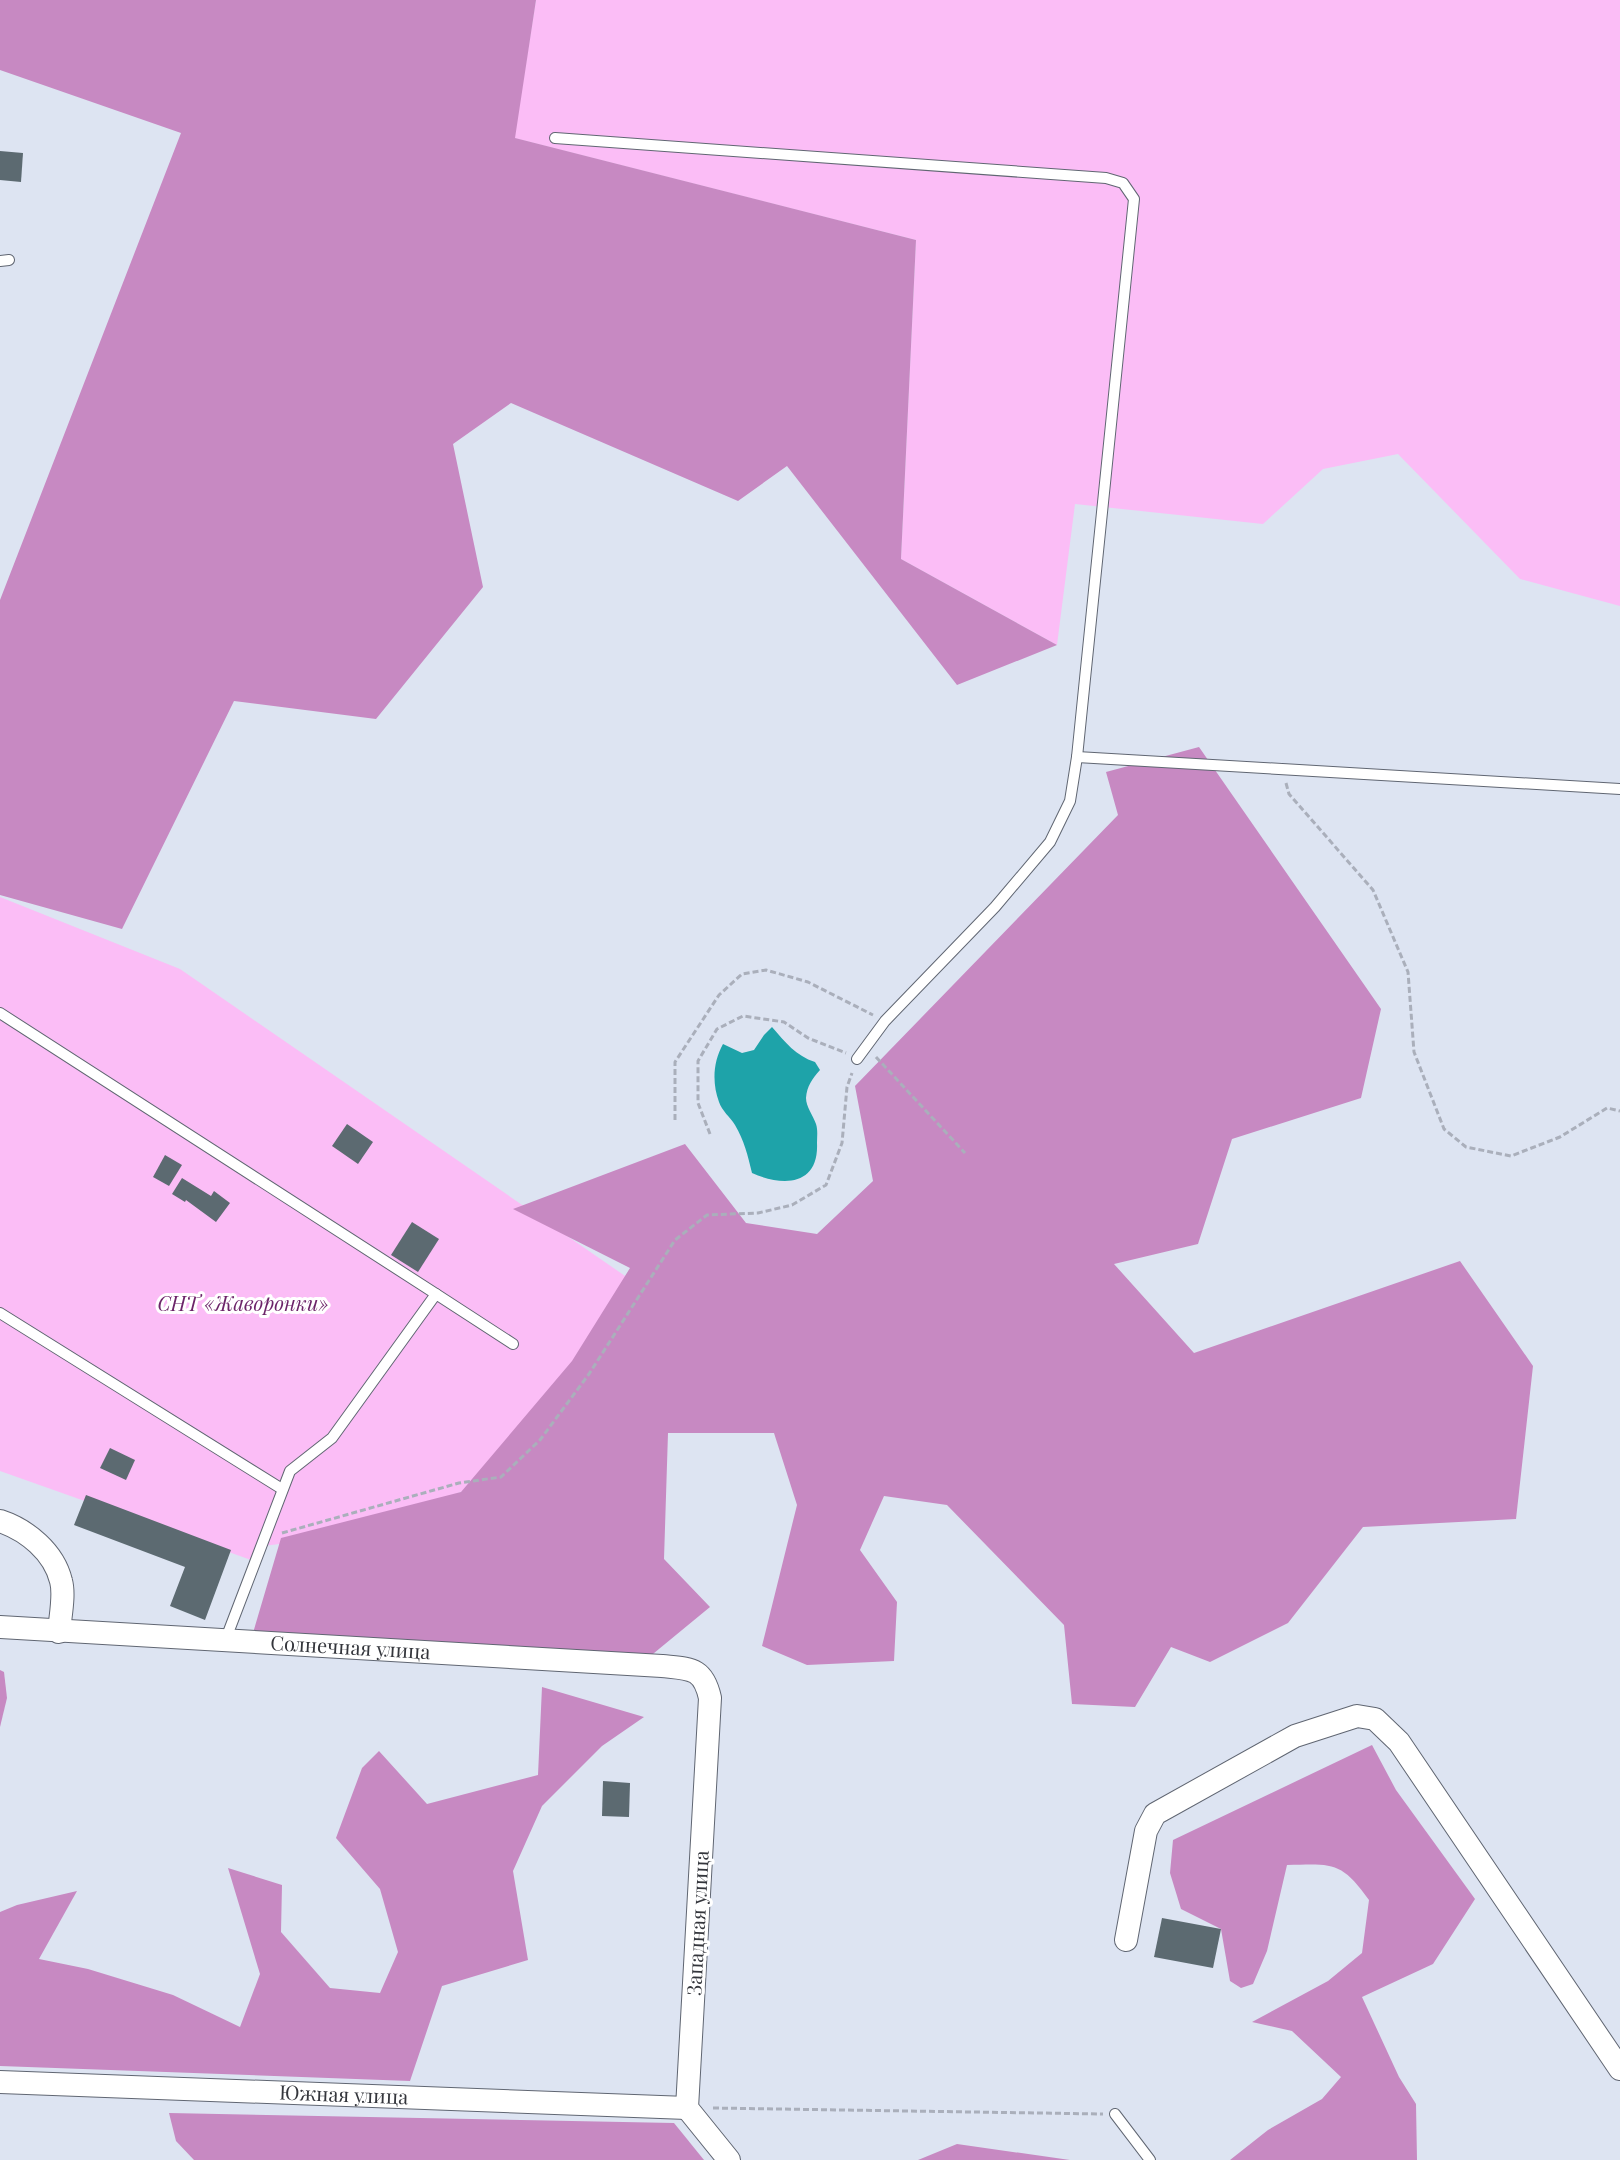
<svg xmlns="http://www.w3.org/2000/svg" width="1620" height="2160" viewBox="0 0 1620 2160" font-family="'Playfair Display',serif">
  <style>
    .green { fill: #fbbdf6 }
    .forest { fill: #c789c2 }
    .water { fill: #1ea3a9 }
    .building { fill: #5c6a71 }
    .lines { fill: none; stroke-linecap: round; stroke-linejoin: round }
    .lane-casing { stroke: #606672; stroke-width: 12 }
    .street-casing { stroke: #606672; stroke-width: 24 }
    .path { stroke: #aaafbb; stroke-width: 3; stroke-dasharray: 6 3; stroke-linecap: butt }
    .lane { stroke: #fff; stroke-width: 10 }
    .street { stroke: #fff; stroke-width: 22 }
    .labels { text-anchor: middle; stroke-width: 6; stroke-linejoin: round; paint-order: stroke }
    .park-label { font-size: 20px; font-style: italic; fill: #6c2469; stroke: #fff }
    .street-label { font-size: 20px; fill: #34363c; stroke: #fff }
  </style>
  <rect width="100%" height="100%" fill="#dde4f2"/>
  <g class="green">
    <path d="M536 0H1620V606L1520 579 1398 454 1323 469 1263 524 1075 504 1057 645 901 559 916 240 514 138Z"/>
    <path d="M0 897 180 969 644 1289 490 1480 355 1535 263 1546 254 1561 0 1471Z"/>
  </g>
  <g class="forest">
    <path d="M0 0H536L515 138 916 240 901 559 1057 645 957 685 787 466 738 501 511 403 453 444 483 587 376 719 234 701 122 929 0 895V600L181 133 0 70Z"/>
    <path d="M1199 747 1381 1009 1361 1098 1232 1139 1198 1244 1114 1264 1194 1353 1460 1261 1533 1366 1516 1519 1363 1527 1288 1623 1210 1662 1171 1647 1135 1707 1072 1704 1064 1625 947 1505 884 1496 860 1550 897 1602 894 1661 807 1665 762 1646 797 1505 774 1433H668L664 1559 710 1607 648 1658 253 1633 281 1538 461 1492 572 1361 630 1268 513 1209 685 1144 746 1223 817 1234 873 1181 855 1086 1118 815 1106 772Z"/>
    <path d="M0 1670 4 1672 7 1698 0 1727Z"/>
    <path d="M542 1687 644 1717 602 1746 542 1806 513 1871 528 1960 442 1986 410 2081 0 2066V1912L17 1905 77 1891 39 1959 88 1969 173 1995 240 2027 260 1974 228 1868 282 1885 281 1932 330 1988 380 1993 398 1952 380 1889 336 1838 362 1768 379 1751 427 1804 538 1775Z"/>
    <path d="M1372 1745 1396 1790 1475 1899 1433 1964 1362 1997 1399 2077 1416 2104 1417 2160H1230L1268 2130 1322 2099 1341 2077 1292 2031 1252 2022 1328 1981 1362 1953 1369 1900C1341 1861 1333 1864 1287 1865L1267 1951 1253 1984 1241 1988 1230 1981 1221 1929 1181 1909 1170 1873 1173 1840Z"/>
    <path d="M169 2113 674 2123 704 2160H194L176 2141Z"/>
    <path d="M957 2144 1070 2160H918Z"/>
  </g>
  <path class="water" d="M772 1027C785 1042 796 1056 815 1062L820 1070C812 1079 807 1086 806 1098 806 1107 813 1115 816 1124 818 1130 817 1137 817 1143 819 1186 783 1187 752 1173 748 1156 744 1140 735 1125 730 1117 722 1111 719 1102 712 1083 713 1062 723 1044L742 1053 754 1050 764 1035Z"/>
  <g class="building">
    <path d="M0 151 23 153 21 182 0 180Z"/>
    <path d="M347 1124 373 1142 358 1164 332 1146Z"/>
    <path d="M165 1155 182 1165 169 1186 153 1177Z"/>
    <path d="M182 1178 211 1196 214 1191 230 1203 216 1222 186 1200 185 1202 172 1194Z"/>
    <path d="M412 1222 439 1239 418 1272 391 1255Z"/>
    <path d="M110 1448 135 1460 126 1480 100 1468Z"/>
    <path d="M86 1495 231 1550 205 1620 170 1606 185 1567 74 1525Z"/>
    <path d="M603 1781 630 1783 629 1817 602 1816Z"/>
    <path d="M1162 1918 1221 1929 1213 1968 1154 1957Z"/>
  </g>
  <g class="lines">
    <defs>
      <g id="lane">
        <path d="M555 138 1106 178 1123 183 1134 199 1077 757 1070 801 1050 842 995 907 885 1021 857 1059"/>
        <path d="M0 261 9 260"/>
        <path d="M1077 757 1620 789"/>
        <path d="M0 1013 436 1294"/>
        <path d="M0 1313 282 1489"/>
        <path d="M225 1641 290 1471 332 1438 436 1294 513 1344"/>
        <path d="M1115 2114 1150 2160"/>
      </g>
      <g id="street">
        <path d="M0 1521C27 1530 54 1552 61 1581 65 1595 60 1617 59 1632"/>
        <path id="s1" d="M0 1627 662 1666C690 1669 703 1667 710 1698L687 2108 729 2160"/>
        <path d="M1126 1940 1146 1831 1155 1814 1295 1736 1357 1716 1375 1719 1399 1742 1620 2069"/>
        <path id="s2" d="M0 2082 687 2108"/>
      </g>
    </defs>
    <use href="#lane" class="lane-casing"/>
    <use href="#street" class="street-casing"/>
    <g class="path">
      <path d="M1286 783 1289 794 1373 890 1408 972 1414 1052 1444 1129 1466 1147 1511 1156 1560 1137 1607 1108 1620 1111"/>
      <path d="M876 1057 965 1153"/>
      <path d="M675 1120V1062L719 995 742 974 766 970 808 982 873 1015"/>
      <path d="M710 1134 698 1103V1061L717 1029 743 1016 784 1022 808 1038 846 1053"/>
      <path d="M282 1533 459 1483 501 1477 540 1440 589 1374 675 1240 707 1215 758 1213 792 1205 826 1185 842 1143 847 1087 852 1073"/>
      <path d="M713 2108 1103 2114"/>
    </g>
    <use href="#lane" class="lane"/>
    <use href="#street" class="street"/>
  </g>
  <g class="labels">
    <g class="park-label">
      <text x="243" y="1311">СНТ «Жаворонки»</text>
    </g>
    <g class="street-label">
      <text dy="7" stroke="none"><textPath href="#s1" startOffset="351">Солнечная улица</textPath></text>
      <text transform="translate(698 1923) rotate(-87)" y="7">Западная улица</text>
      <text dy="7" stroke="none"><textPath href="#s2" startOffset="344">Южная улица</textPath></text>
    </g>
  </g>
</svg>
